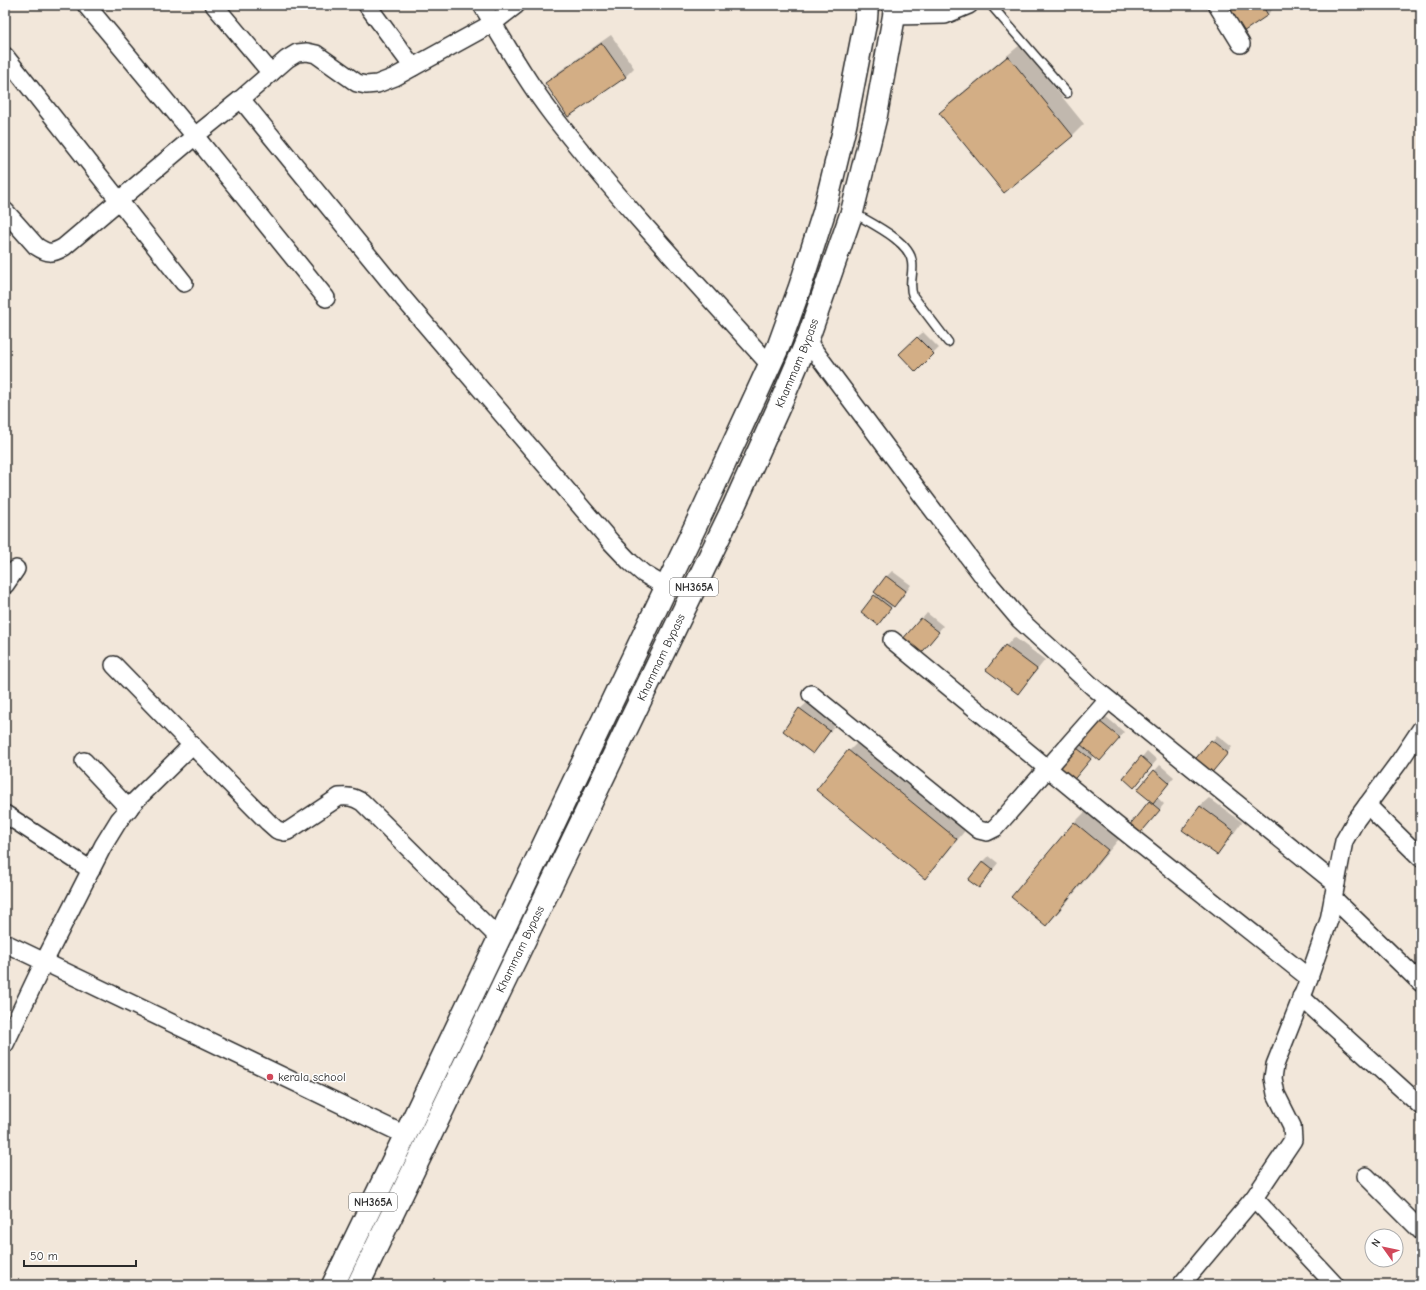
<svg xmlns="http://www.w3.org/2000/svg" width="1426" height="1290" viewBox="0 0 1426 1290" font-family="'Comic Neue',sans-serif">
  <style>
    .shadow { fill: #0003 }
    .building { fill: #d3ae85; stroke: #2b2b2b }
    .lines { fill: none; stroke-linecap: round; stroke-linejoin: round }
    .lane-casing { stroke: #2b2b2b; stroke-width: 11 }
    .street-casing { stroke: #2b2b2b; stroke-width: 20 }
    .highway-casing { stroke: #2b2b2b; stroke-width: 25 }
    .lane { stroke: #fff; stroke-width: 8 }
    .street { stroke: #fff; stroke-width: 17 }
    .highway { stroke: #fff; stroke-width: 22 }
    .poi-dot { fill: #d1495b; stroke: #fff; stroke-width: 1.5 }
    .labels { text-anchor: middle; stroke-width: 3; stroke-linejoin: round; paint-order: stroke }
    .shield { fill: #fff; stroke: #6b6b6b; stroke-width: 1 }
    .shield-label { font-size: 11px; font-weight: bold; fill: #2b2b2b }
    .street-label { font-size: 12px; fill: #2b2b2b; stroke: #fff }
    .poi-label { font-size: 12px; fill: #2b2b2b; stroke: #fff; text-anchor: start }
  </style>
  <rect width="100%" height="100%" fill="#f2e7da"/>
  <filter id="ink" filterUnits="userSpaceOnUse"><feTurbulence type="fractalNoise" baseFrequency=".025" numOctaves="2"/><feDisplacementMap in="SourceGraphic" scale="8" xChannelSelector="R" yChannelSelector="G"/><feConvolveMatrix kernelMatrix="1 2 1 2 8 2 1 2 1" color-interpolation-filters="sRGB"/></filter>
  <g filter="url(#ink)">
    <g class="shadow">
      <path d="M1236 5H1270L1273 9 1268 14 1227 13Z"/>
      <path d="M611 35 634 68 625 77 546 83 554 75Z"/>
      <path d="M1020 45 1084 124 1073 135 1004 192 940 113 952 101Z"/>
      <path d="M923 332 939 348 916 370 901 354Z"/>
      <path d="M892 571 911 585 900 601 893 605 878 623 875 596 887 576Z"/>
      <path d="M927 613 943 626 924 649 903 641Z"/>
      <path d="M1014 637 1045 660 1026 684 1018 693 1006 646Z"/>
      <path d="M809 701 837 722 821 744 813 752 800 709Z"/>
      <path d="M1105 716 1124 732 1106 754 1094 755 1076 776 1055 768Z"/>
      <path d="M1217 735 1232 747 1214 769 1194 763Z"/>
      <path d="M860 740 968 827 936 866 925 878 849 751Z"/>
      <path d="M1147 751 1157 760 1134 787 1142 757Z"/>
      <path d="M1160 765 1174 777 1157 797 1164 804 1144 829 1129 827 1151 800 1138 789Z"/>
      <path d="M1209 798 1242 822 1225 845 1217 854 1183 829 1200 806Z"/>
      <path d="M1086 811 1119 839 1057 914 1046 925 1012 897 1075 822Z"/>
      <path d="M989 856 998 863 979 887 983 862Z"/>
      <path d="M851 1281 856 1285H846Z"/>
    </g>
    <g class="building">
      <path d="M1238 5H1262L1268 15 1240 34 1226 13Z"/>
      <path d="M602 43 626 77 568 117 545 83Z"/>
      <path d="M1008 56 1073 136 1004 193 939 113Z"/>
      <path d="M917 337 934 354 916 372 899 354Z"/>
      <path d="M886 576 906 591 894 607 874 592Z"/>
      <path d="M874 595 891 608 878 625 861 612Z"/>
      <path d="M921 618 939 632 919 656 901 641Z"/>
      <path d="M1005 645 1037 669 1018 694 986 670Z"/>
      <path d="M799 708 830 731 813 754 783 731Z"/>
      <path d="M1099 721 1120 738 1100 761 1080 744Z"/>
      <path d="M1211 740 1228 753 1209 776 1192 763Z"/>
      <path d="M1073 745 1091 759 1071 783 1053 769Z"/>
      <path d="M848 750 957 839 925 879 816 790Z"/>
      <path d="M1141 756 1152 766 1134 788 1123 778Z"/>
      <path d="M1154 770 1169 783 1153 803 1137 790Z"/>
      <path d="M1149 801 1160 810 1138 836 1128 827Z"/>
      <path d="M1200 806 1234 831 1217 855 1182 830Z"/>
      <path d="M1074 822 1108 850 1046 926 1011 897Z"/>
      <path d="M983 861 993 869 979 888 968 880Z"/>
    </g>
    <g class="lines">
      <defs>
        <g id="lane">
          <path d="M991 5 1067 93"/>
          <path d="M854 213C870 223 910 241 912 262 914 274 908 284 913 296L948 342"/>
        </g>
        <g id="street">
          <path d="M86 5 195 136 326 298"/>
          <path d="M214 5 271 73"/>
          <path d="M367 5 413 67"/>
          <path d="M482 5C505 43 527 82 554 117 621 203 697 284 770 365"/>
          <path d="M1217 5 1241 44"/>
          <path d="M894 16 945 15 969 5"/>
          <path d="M5 56 184 283"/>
          <path d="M241 99 403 298 611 542 630 562 644 574 666 587"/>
          <path d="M5 211 36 246C48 254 52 254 64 247L195 136 241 99 287 59 297 53 307 52 316 54 357 83 366 85 377 84 395 77 493 23 516 5"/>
          <path d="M807 341 924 498 986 580 1020 620 1093 687 1336 884"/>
          <path d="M5 585 16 569"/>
          <path d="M892 640 1115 824 1309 978"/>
          <path d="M114 665 192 745"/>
          <path d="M811 694 979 830 987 832 995 828 1108 700"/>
          <path d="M84 761 129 809"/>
          <path d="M1367 805 1421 858"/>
          <path d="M5 814 91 870"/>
          <path d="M1333 898 1421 983"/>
          <path d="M5 943 405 1135"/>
          <path d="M1301 997 1421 1106"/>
          <path d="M5 1044 44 962 103 846 119 820 135 801 192 745 268 822 277 830 285 832 288 831 339 797C348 796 353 797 362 802L499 938"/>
          <path d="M1366 1176 1421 1231"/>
          <path d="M1254 1198 1335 1285"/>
          <path d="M1181 1285 1254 1198 1293 1140 1292 1126 1276 1094 1273 1078 1275 1065 1305 989 1329 920 1344 841 1356 820 1399 762 1421 729"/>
        </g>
        <g id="highway">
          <path d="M333 1285 417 1111 704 508 779 345 800 287 824 212 845 126 866 19 867 5"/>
          <path id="s1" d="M358 1285 734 506 784 395 807 341 852 212 876 115 894 16 895 5"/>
        </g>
      </defs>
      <use href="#lane" class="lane-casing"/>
      <use href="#street" class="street-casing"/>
      <use href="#highway" class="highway-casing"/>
      <use href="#lane" class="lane"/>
      <use href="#street" class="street"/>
      <use href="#highway" class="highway"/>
    </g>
  </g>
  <circle class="poi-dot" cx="270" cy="1077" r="4"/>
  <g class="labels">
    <g class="shield">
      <rect x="670" y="578" width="48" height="18" rx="3"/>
      <rect x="349" y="1193" width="48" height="18" rx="3"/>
    </g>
    <g class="shield-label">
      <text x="694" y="591">NH365A</text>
      <text x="373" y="1206">NH365A</text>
    </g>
    <g class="street-label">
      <text dy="4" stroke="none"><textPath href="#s1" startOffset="1021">Khammam Bypass</textPath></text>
      <text dy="4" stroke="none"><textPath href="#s1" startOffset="697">Khammam Bypass</textPath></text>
      <text dy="4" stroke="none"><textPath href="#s1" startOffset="373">Khammam Bypass</textPath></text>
    </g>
    <g class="poi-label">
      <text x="278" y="1081">kerala school</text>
    </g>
  </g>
  <rect width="1426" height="1290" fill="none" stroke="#fff" stroke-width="20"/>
  <rect x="10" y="10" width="1406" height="1270" fill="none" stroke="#2b2b2b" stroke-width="1.5" filter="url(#ink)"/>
  <g transform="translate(1384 1248) rotate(303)"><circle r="19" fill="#ffffff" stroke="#aaaaaa"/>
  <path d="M0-3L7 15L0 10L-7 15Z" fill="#d1495b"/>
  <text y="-6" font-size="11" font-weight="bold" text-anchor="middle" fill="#2b2b2b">N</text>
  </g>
  <path d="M24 1260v6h112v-6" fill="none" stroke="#2b2b2b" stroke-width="2"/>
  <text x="30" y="1260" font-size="12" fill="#2b2b2b" stroke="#ffffff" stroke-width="3" paint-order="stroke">50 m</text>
</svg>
